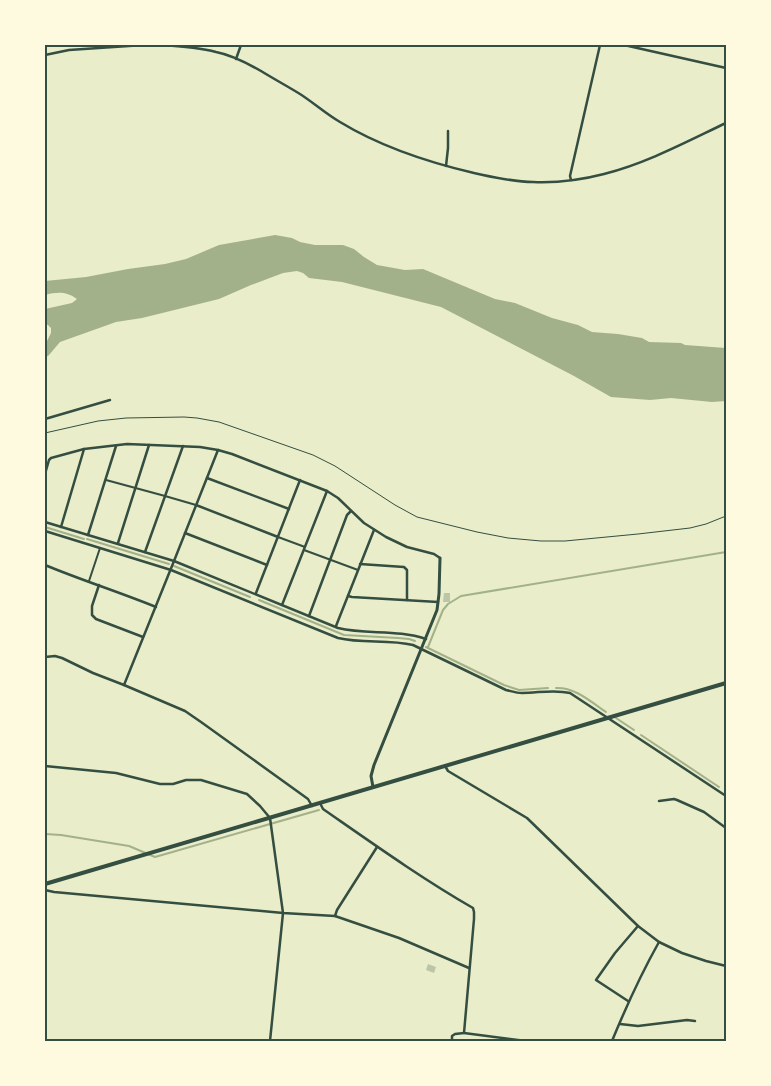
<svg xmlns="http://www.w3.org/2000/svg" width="771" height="1086" viewBox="0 0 771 1086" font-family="'Times New Roman',serif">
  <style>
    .water { fill: #a3b18a }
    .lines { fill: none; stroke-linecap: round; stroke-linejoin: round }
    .stream { stroke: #a3b18a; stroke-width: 2 }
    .building { fill: #bcc5a7 }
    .path { stroke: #344e41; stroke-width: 1 }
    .pedestrian { stroke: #344e41; stroke-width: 2 }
    .minor { stroke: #344e41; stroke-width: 2.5 }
    .tertiary { stroke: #344e41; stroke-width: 3 }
    .primary { stroke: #344e41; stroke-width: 4 }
    .neatline { fill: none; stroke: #344e41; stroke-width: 2 }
  </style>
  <rect width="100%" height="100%" fill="#e9edc9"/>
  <path class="water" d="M275 235 292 238 300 242 315 245H343L354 249 364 257 377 265 405 270 423 269 495 299 515 303 552 318 578 325 592 332 618 334 642 338 649 342 681 343 685 345 726 348V401L712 402 671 398 650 400 611 397 574 376 441 307 342 282 309 278 303 273 297 271 283 273 251 285 219 299 142 318 116 322 60 342 49 355 45 358V345L51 333V328L48 325 45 324V309L72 303 77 299C66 291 57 292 45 295V281L86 277 128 269 165 264 186 259 219 245Z"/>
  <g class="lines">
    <g class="stream">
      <path d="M45 527 84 539"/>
      <path d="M87 539 169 564"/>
      <path d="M174 566 250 597"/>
      <path d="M259 600 344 635 398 638 409 639 415 641"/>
      <path d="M426 647 504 685 519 690 548 688"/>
      <path d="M428 647 443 610 448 604 461 596 726 552"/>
      <path d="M556 688C575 687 591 702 606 712"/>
      <path d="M616 718 634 730"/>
      <path d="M641 735 719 787"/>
      <path d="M45 834 61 835 129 846 155 857 319 810"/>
    </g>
  </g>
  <g class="building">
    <path d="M444 593H450V602H443Z"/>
    <path d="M428 964 436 967 434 973 426 970Z"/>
  </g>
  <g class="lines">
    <path class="path" d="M45 433 98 421 126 418 184 417 197 418 219 422 313 455 335 466 395 505 417 517 477 532 508 538 541 541H565L638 534 690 528 706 524 726 516"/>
    <g class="pedestrian">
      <path d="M106 480 165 496 196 505"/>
      <path d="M278 537 305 547"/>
      <path d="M304 550 358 570"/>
      <path d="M89 581 100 548"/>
    </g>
    <g class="minor">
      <path d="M160 45C179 46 198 47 216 52 232 55 247 63 261 71 274 79 287 86 300 94 314 103 326 114 340 122 381 147 427 162 474 173 493 177 513 182 533 182 557 183 581 180 604 174 647 163 686 142 726 123"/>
      <path d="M624 45 726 68"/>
      <path d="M45 55 69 50 144 45"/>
      <path d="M236 59 241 45"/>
      <path d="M446 166 448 148V131"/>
      <path d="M571 180 570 176 600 45"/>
      <path d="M45 419 110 400"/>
      <path d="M45 474 49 460 51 458 84 449 127 444 200 447 218 450 232 454 327 491 338 498 364 523 386 537 407 547 434 554 440 558"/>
      <path d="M207 478 289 509"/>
      <path d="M196 505 278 537"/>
      <path d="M45 522 174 561 338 628C367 635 397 629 426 639"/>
      <path d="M61 527 84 449"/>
      <path d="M45 531 171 570 338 638C363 644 388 639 413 645L506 690C511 691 516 693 522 693 538 693 554 689 570 693L726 796"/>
      <path d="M185 533 267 565"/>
      <path d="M88 535 116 446"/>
      <path d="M118 543 149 445"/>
      <path d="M145 552 183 446"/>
      <path d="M360 564 404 567 407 570V600"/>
      <path d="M45 565C81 580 119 592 156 607"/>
      <path d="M99 585 92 606V615L96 619 143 637"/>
      <path d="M256 593 300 480"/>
      <path d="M348 596 352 597 438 602"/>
      <path d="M282 605 327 491"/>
      <path d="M309 616 347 515 351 511"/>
      <path d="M336 626 374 530"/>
      <path d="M45 657 55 656 62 658 93 673 124 685 185 711 201 722 308 799 312 806"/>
      <path d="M124 685 174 561 218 450"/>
      <path d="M45 766 116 773 160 784H173L186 780H201L247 794 260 806 270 818 283 913 270 1041"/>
      <path d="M445 766 448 771 527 818 638 926 659 942 682 953 706 961 726 966"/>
      <path d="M659 801 674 799 677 800 704 812 726 828"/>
      <path d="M320 803 323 809C372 843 421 878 473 908L474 912V919L464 1033 526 1041"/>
      <path d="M45 890 54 892 283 913 335 916 399 938 469 968"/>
      <path d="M335 916 337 910 377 847"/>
      <path d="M628 1001 596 980 615 953 638 926"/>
      <path d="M620 1024 638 1026 687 1020 695 1021"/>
      <path d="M452 1041V1036L455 1034 464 1033"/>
      <path d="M612 1041C626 1007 641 974 659 942"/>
    </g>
    <path class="tertiary" d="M373 787 371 776 374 765 437 610 439 594 440 558"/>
    <path class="primary" d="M45 884 726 683"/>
  </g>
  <rect width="771" height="1086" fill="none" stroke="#fefae0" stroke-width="92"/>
  <rect x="46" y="46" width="679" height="994" class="neatline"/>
</svg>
